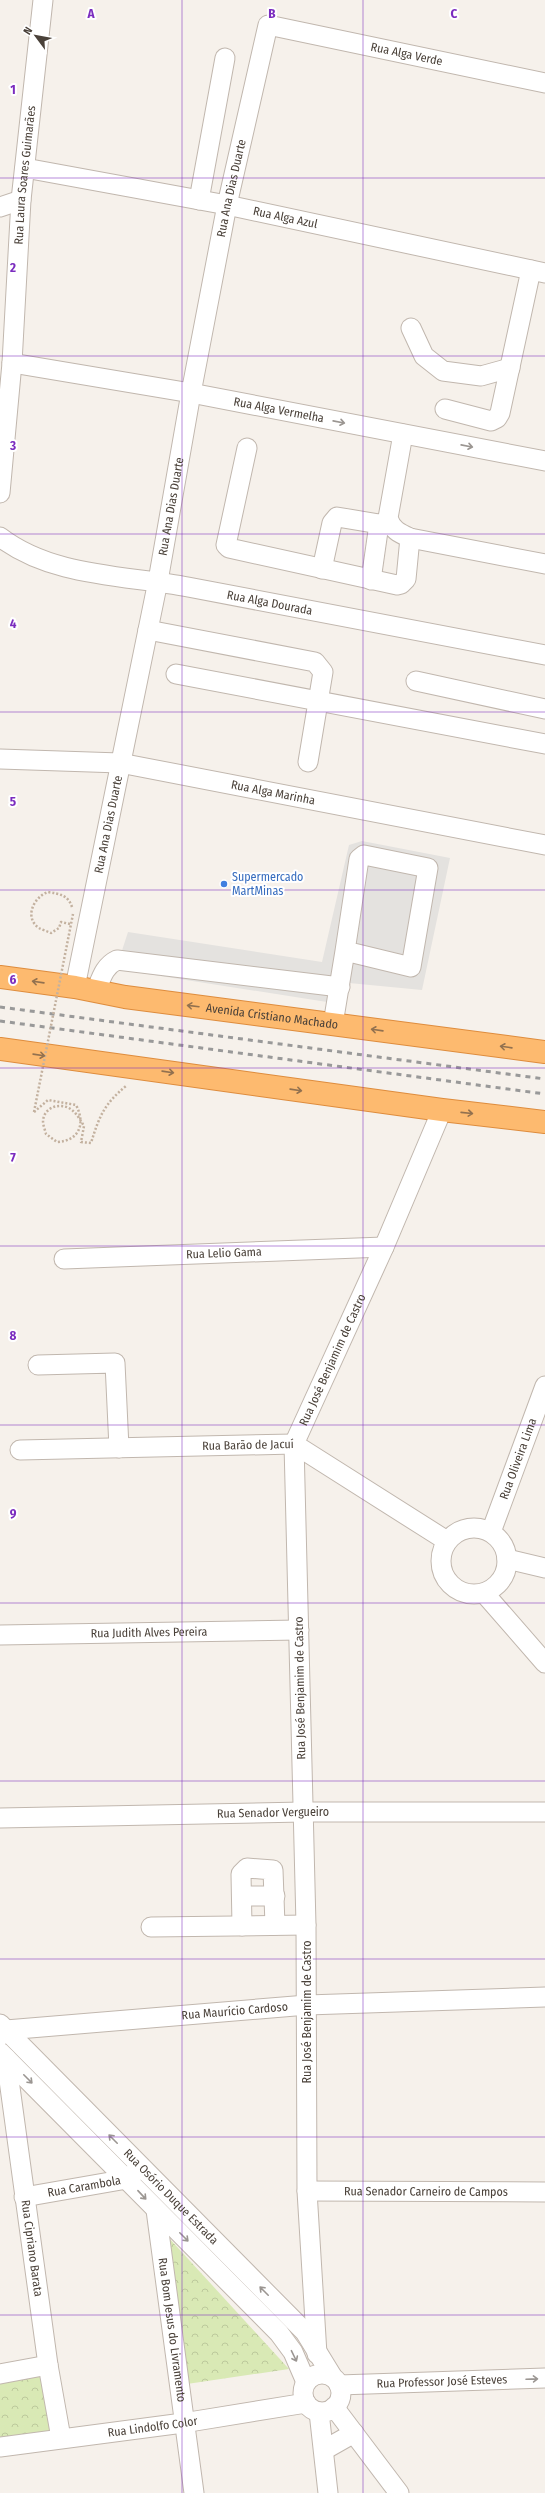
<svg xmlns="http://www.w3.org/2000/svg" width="545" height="2493" viewBox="0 0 545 2493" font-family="'Fira Sans Condensed',sans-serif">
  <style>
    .park { fill: url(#park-crowns) }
    .parking { fill: #e4e2df }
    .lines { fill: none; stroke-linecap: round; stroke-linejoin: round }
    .minor-casing { stroke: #c1b7ae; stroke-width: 21 }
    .highway-casing { stroke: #de8c3d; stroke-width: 24 }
    .path { stroke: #c3b19f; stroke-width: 2.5; stroke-dasharray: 2 2; stroke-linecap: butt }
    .minor { stroke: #fff; stroke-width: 19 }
    .highway { stroke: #fdba6f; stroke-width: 22 }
    .rail { stroke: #999; stroke-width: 3; stroke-dasharray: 5 5; stroke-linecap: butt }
    .path-bridge { stroke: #c3b19f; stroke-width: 2.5; stroke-dasharray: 2 2; stroke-linecap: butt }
    .oneway { stroke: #9b9692 }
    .oneway2 { stroke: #92714f }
    .grid { fill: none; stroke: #7b2cbf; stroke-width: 1; stroke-opacity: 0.55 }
    .shop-dot { fill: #3f7fe0; stroke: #fff; stroke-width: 1.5 }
    .labels { text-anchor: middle; stroke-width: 4; stroke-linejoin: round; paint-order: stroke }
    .street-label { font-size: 12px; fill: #4a4139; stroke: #fff }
    .shop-label { font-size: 12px; fill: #366cbe; stroke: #fff; text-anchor: start }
    .grid-label { font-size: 13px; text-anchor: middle; font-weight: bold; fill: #7b2cbf; stroke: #fff; stroke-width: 4; stroke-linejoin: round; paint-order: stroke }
  </style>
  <defs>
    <pattern id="park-crowns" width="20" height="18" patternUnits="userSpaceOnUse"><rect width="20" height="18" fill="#d9e9b5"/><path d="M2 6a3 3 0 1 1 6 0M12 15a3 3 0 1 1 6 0" fill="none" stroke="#bcc99c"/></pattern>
  </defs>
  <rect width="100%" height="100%" fill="#f6f1eb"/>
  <g class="park">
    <path d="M168 2237 289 2369 187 2384Z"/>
    <path d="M42 2374 51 2431 0 2440V2381Z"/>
  </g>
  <path class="parking" d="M362 841 450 858 422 990 349 983 346 1005 116 969 128 932 322 962 349 845Z"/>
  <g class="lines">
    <defs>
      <g id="minor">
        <path id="s1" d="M25 168 227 205 545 273"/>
        <path d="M199 200 225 58"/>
        <path d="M0 207 21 200"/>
        <path d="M411 328 424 356 443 371 481 376 510 368"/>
        <path id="s2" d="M12 363 191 393 545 461"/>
        <path d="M445 409 491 421 497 418 500 413 531 270"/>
        <path d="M403 434 388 518C392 530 399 533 410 538L545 564"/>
        <path d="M247 448 226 545 229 548 397 585 401 584 406 579 410 538"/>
        <path id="s3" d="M0 493 12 363 21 200 43 0"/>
        <path id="s4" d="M0 537C52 577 125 575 188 587 307 610 426 633 545 655"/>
        <path d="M322 569 332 523 337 517 391 526"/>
        <path d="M371 580 379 524"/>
        <path d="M148 630 315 662 323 672 308 762"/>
        <path d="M176 674 545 744"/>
        <path d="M416 681 545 709"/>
        <path id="s5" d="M0 759 120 763 545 845"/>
        <path id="s6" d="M75 987 158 581 191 393 227 205 268 25 545 83"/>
        <path d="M96 991C101 979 104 966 117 960L340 987"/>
        <path d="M333 1024 345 951 411 967 428 868 364 855 359 859 345 951"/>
        <path id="s7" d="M64 1259 384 1247"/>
        <path d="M38 1365 115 1363 119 1448"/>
        <path id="s8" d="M20 1450 294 1444 447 1541"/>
        <circle cx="474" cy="1561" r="33"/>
        <path id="s9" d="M491 1532 545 1386"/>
        <path d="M507 1559 545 1568"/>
        <path d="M484 1593 545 1663"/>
        <path id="s10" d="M0 1635 299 1630"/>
        <path id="s11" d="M0 1818 303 1812H545"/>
        <path d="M243 1896H275"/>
        <path d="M242 1926 241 1874 247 1868 273 1870 275 1925"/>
        <path d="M151 1927 306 1925"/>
        <path id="s12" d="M0 2024 305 2332 332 2376"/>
        <path id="s13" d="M0 2036 6 2030 307 2005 545 1997"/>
        <path d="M0 2052 279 2333 293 2352 306 2382"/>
        <path id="s14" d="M6 2058 48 2365 61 2438"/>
        <path id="s15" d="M307 2191 545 2192"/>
        <path id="s16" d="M24 2197 127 2179 134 2173"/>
        <path id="s17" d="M156 2210 194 2493"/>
        <path id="s18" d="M317 2354 307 2191 306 1925 294 1444 384 1247 442 1110"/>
        <circle cx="322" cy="2393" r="19"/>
        <path d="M0 2374 48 2365"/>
        <path id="s19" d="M339 2385 545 2378"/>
        <path d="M334 2407 399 2493"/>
        <path d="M319 2412 328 2493"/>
        <path id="s20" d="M0 2447 183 2423 306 2403"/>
        <path d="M324 2450 354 2433"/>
      </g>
      <g id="highway">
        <path id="s21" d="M0 977 75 987 125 997 545 1052"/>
        <path d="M0 1049 442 1110 545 1122"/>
      </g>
    </defs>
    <use href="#minor" class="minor-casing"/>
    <use href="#highway" class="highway-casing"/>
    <g class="path">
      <path d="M70 924 61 922 59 928 51 933C47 931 42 930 39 928 23 917 35 896 48 892 60 894 68 895 72 907"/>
      <path d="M34 1112 48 1100 76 1105C86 1124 79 1141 57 1142L46 1134C45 1130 43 1125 43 1121 44 1106 62 1102 72 1110 77 1114 81 1121 84 1126L81 1142 91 1143C99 1117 104 1104 126 1086"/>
    </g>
    <use href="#minor" class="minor"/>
    <use href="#highway" class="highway"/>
    <g class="rail">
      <path d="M0 1007 545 1079"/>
      <path d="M0 1021 545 1094"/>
    </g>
    <path class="path-bridge" d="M34 1112 73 914"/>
  </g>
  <defs><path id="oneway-shaft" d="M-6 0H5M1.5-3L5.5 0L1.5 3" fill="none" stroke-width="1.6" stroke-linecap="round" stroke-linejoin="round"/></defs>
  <g class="oneway">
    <use href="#oneway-shaft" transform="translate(339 422) rotate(11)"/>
    <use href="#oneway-shaft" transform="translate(467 446) rotate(11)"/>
    <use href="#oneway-shaft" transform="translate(28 2079) rotate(45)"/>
    <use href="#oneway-shaft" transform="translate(113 2139) rotate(-135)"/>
    <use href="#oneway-shaft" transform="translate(142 2195) rotate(47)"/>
    <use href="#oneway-shaft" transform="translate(184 2237) rotate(45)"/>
    <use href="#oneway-shaft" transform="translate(264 2291) rotate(-135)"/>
    <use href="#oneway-shaft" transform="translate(294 2356) rotate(64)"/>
    <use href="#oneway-shaft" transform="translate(532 2379) rotate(-2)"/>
  </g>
  <g class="oneway2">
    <use href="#oneway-shaft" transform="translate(38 982) rotate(-172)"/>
    <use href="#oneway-shaft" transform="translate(193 1006) rotate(-173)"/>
    <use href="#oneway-shaft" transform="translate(377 1030) rotate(-172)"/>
    <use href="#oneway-shaft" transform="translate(506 1047) rotate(-172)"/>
    <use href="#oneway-shaft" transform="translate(39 1055) rotate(8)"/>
    <use href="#oneway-shaft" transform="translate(168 1072) rotate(8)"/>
    <use href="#oneway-shaft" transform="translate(296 1090) rotate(8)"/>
    <use href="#oneway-shaft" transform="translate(467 1113) rotate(6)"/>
  </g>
  <path class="grid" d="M182 0V2493M363 0V2493M0 178H545M0 356H545M0 534H545M0 712H545M0 890H545M0 1068H545M0 1246H545M0 1425H545M0 1603H545M0 1781H545M0 1959H545M0 2137H545M0 2315H545"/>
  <circle class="shop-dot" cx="224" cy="884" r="4"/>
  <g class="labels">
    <g class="street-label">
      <text dy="4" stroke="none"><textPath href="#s6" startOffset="1123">Rua Alga Verde</textPath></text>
      <text dy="4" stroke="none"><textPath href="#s3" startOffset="319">Rua Laura Soares Guimarães</textPath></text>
      <text dy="4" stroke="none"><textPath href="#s6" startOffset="814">Rua Ana Dias Duarte</textPath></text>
      <text dy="4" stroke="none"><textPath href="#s1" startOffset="265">Rua Alga Azul</textPath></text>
      <text dy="4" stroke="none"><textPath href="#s2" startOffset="271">Rua Alga Vermelha</textPath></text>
      <text dy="4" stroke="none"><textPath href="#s6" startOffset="490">Rua Ana Dias Duarte</textPath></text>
      <text dy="4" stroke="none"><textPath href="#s4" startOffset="280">Rua Alga Dourada</textPath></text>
      <text dy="4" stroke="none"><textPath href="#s5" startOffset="276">Rua Alga Marinha</textPath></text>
      <text dy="4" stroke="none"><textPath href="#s6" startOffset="166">Rua Ana Dias Duarte</textPath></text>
      <text dy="4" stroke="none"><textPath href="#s21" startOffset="275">Avenida Cristiano Machado</textPath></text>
      <text dy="4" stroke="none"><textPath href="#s7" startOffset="160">Rua Lelio Gama</textPath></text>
      <text dy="4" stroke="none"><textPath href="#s18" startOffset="1003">Rua José Benjamim de Castro</textPath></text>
      <text dy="4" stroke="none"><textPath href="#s8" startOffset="228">Rua Barão de Jacuí</textPath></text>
      <text dy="4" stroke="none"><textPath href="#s9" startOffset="78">Rua Oliveira Lima</textPath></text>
      <text dy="4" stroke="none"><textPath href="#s10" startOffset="149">Rua Judith Alves Pereira</textPath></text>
      <text transform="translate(300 1688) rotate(-91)" y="4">Rua José Benjamim de Castro</text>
      <text dy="4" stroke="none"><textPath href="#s11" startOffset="273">Rua Senador Vergueiro</textPath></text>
      <text dy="4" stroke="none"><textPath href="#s13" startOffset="238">Rua Maurício Cardoso</textPath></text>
      <text transform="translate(307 2012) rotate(-90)" y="4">Rua José Benjamim de Castro</text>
      <text dy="4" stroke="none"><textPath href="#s16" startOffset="61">Rua Carambola</textPath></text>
      <text dy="4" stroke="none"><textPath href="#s15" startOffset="119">Rua Senador Carneiro de Campos</textPath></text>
      <text dy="4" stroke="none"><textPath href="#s12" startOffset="243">Rua Osório Duque Estrada</textPath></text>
      <text dy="4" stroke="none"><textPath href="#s14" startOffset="192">Rua Cipriano Barata</textPath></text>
      <text dy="4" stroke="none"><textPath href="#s17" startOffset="121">Rua Bom Jesus do Livramento</textPath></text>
      <text dy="4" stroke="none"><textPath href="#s19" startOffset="103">Rua Professor José Esteves</textPath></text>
      <text dy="4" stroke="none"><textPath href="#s20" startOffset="154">Rua Lindolfo Color</textPath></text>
    </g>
    <g class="shop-label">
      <text x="232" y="881">Supermercado<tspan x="232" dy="14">MartMinas</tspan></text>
    </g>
  </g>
  <g class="grid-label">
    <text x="91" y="18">A</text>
    <text x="272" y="18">B</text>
    <text x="454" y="18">C</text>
    <text x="13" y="94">1</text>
    <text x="13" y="272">2</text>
    <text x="13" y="450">3</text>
    <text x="13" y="628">4</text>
    <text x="13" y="806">5</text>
    <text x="13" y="984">6</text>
    <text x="13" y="1162">7</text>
    <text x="13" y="1340">8</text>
    <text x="13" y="1518">9</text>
  </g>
  <g transform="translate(36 36) rotate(302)" stroke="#ffffff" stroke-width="3" paint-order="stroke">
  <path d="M0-3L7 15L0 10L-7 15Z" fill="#4a4139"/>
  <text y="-6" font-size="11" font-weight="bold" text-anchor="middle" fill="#4a4139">N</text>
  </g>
</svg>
